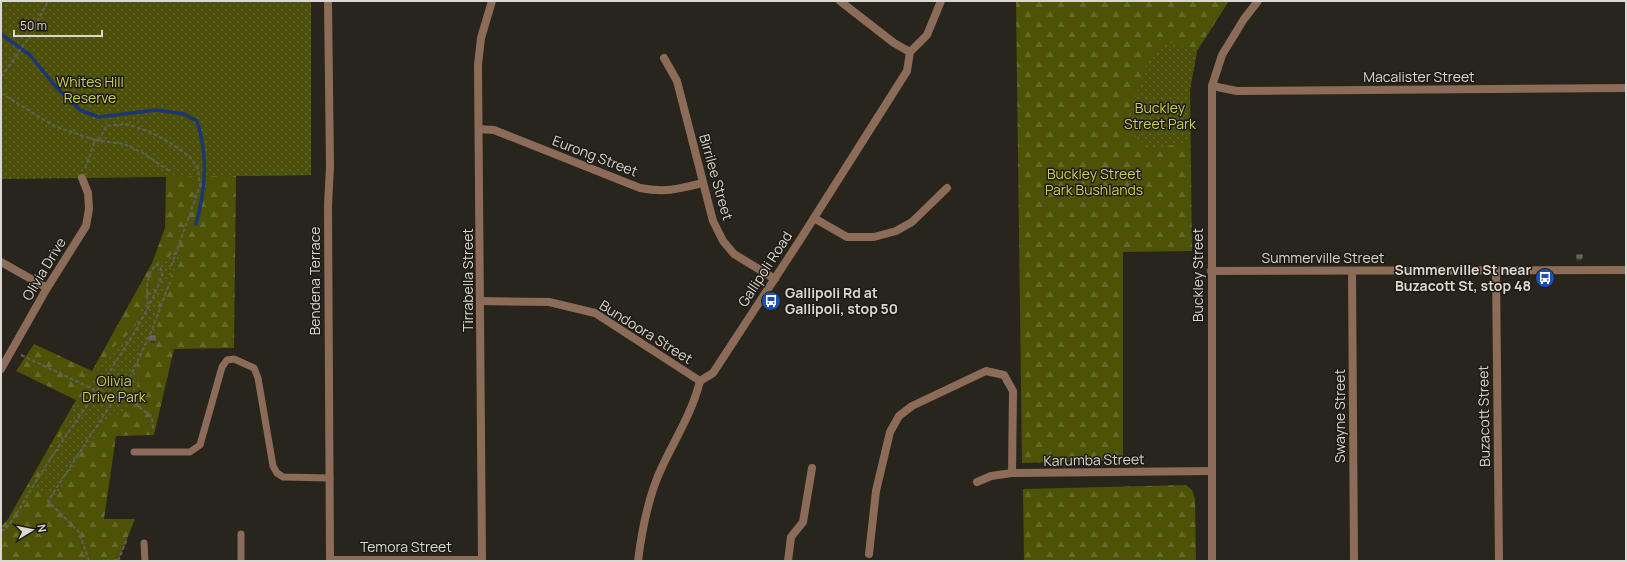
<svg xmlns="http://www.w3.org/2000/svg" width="1627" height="562" viewBox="0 0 1627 562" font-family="Manrope,sans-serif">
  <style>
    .forest { fill: url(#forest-firs) }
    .park { fill: url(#park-dots) }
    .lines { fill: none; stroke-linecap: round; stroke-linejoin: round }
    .stream { stroke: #1c3675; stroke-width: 3.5 }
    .path { stroke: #625f57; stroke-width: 2; stroke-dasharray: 4 2; stroke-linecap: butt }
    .service { stroke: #8c6b58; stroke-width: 7 }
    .minor { stroke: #8c6b58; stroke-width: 8 }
    .tertiary { stroke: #8c6b58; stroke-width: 8 }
    .shaded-wall { fill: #3b382e }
    .building { fill: #605d54; stroke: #737068 }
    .labels { text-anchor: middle; stroke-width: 3; stroke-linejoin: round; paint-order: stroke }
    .street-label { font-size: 14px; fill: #dad8d2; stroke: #1e1b13 }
    .park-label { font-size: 14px; fill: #c7d25b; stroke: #1e1b13 }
    .poi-label { font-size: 14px; font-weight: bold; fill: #dad8d2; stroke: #1e1b13; text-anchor: end }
  </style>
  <defs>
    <pattern id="forest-firs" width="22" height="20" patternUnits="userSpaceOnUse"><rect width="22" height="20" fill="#4d5207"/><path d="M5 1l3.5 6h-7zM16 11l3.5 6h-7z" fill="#666a2a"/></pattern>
    <pattern id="park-dots" width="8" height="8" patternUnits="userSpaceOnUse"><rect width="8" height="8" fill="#4c500a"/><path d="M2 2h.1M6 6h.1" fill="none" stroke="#65682d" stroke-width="1.8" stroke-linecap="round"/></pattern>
  </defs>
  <rect width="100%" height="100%" fill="#28251c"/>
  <g class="forest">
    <path d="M1 1H311V175L236 176 234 348 174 349 154 435 116 436 104 519H135L118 561H1V527L8 519 76 400 16 371 34 344 92 371 152 263 165 228 166 177Z"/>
    <path d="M1016 1H1229L1197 51 1190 89 1192 251 1123 252V460L1022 463Z"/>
    <path d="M1186 485 1192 490 1195 499 1196 561H1024L1023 489Z"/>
  </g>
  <g class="park">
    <path d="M1 1H311V175L1 179Z"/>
    <path d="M1169 42 1197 51 1190 89V143L1150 148 1136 137 1129 114 1150 56Z"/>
    <path d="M179 249 180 254 178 264 166 284 156 312 158 328 157 343 153 346 147 344C128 357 144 383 134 401 128 413 112 415 104 422 101 426 100 431 97 435 90 443 82 450 77 459 75 462 74 466 72 470 67 480 61 490 55 499L33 486 60 439 72 411 89 387 96 373 112 348 134 329 144 301 157 283 159 277 157 264 169 257 175 250Z"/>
  </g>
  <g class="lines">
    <path class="stream" d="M1 34 30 55 56 87 80 110 99 117 156 110 184 114 197 121C208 156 206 188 196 224"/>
    <g class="path">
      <path d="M1 77 28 39 48 1"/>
      <path d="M1 93 54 126 95 140 85 169"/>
      <path d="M95 140 124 144 143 153 171 172"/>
      <path d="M99 141 106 126 126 124 148 131 169 142 190 157 198 169 200 186 170 269"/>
      <path d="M21 355 97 391C121 353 149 315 163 272L157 264C144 276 147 291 148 307"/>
      <path d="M120 392 152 417 153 429"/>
      <path d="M1 530H5C18 514 27 495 38 478 57 448 77 420 97 391L111 404"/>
      <path d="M89 561 79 532 48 501 106 412 128 382 151 332 170 282"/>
      <path d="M101 561 119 560"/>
      <path d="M118 561 127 539"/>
    </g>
    <g class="service">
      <path d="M134 452H190L200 445 222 367 227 360 234 359 254 368 258 378 273 466 277 473 283 477 330 478"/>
      <path d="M241 534V561"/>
      <path d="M144 543 145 561"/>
    </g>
    <g class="minor">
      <path d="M328 1 330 167 328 205 330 561"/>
      <path d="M840 1 894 43 910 52"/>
      <path d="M664 58 677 81 713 221 723 241 734 254 775 279"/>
      <path d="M1212 86 1237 91 1626 88"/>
      <path d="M479 129 494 130 640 188C665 193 679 189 703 183"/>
      <path d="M814 218 847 237H874L896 231 912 222 947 188"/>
      <path d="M1 262 47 288"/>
      <path d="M1211 271 1626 270"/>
      <path d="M1352 271 1354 561"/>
      <path d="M1496 271 1499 561"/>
      <path d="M481 301 549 302 595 313 700 381"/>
      <path d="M1 369 47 288 86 226 89 209 88 193 82 178"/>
      <path d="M977 482 991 476 1012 473 1212 471"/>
      <path d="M869 554 876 491 890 432 899 416 912 406 986 371 1004 375 1013 391 1012 473"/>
      <path d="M330 560H482"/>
      <path d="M482 561 478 65 481 38 492 1"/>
      <path d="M788 561 791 537 803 522 812 468"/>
      <path d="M1212 561V86L1222 55 1244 19 1258 1"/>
    </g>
    <path class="tertiary" d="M638 561C642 529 648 496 662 467 676 437 692 413 700 381L713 373 800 240 907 71 910 52 927 35 941 1"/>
  </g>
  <g class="shaded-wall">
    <path d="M1577 258H1582L1581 261H1576Z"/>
    <rect x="150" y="340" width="5" height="3"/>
  </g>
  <g class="building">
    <rect x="1577" y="255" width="5" height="3"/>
    <rect x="150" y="336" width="5" height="4"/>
  </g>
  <defs>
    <symbol id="bus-disc" viewBox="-11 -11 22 22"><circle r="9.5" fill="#1a4fb4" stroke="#1e1b13"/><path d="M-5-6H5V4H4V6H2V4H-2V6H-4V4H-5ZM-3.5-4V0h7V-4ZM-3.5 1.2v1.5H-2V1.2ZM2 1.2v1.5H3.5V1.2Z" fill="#fff"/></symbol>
  </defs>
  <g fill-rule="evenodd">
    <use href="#bus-disc" x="1534" y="267" width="22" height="22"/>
    <use href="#bus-disc" x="760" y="290" width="22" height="22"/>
  </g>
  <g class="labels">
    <g class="street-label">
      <text x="1419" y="82">Macalister Street</text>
      <text transform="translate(595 156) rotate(21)" y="5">Eurong Street</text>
      <text transform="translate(716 177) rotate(74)" y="5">Birrilee Street</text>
      <text x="1323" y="263">Summerville Street</text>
      <text transform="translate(44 269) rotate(-59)" y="5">Olivia Drive</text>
      <text transform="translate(765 269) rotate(-57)" y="5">Gallipoli Road</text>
      <text transform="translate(1198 275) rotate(-90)" y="5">Buckley Street</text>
      <text transform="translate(468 280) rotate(-90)" y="5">Tirrabella Street</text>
      <text transform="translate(315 281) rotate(-90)" y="5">Bendena Terrace</text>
      <text transform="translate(646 332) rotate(32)" y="5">Bundoora Street</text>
      <text transform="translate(1340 416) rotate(-90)" y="5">Swayne Street</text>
      <text transform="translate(1484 416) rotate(-91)" y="5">Buzacott Street</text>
      <text transform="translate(1094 460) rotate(-1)" y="5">Karumba Street</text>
      <text x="406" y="552">Temora Street</text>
    </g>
    <g class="park-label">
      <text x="90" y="87">Whites Hill<tspan x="90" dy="16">Reserve</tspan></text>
      <text x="1160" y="113">Buckley<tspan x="1160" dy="16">Street Park</tspan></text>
      <text x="1094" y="179">Buckley Street<tspan x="1094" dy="16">Park Bushlands</tspan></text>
      <text x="114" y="386">Olivia<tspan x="114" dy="16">Drive Park</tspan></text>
    </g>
    <g class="poi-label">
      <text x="1531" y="275">Summerville St near<tspan x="1531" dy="16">Buzacott St, stop 48</tspan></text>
      <text x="785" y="298" text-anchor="start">Gallipoli Rd at<tspan x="785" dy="16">Gallipoli, stop 50</tspan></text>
    </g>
  </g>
  <rect width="1627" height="562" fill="none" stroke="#dad8d2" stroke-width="4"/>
  <g transform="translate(32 530) rotate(80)" stroke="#1e1b13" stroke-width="3" paint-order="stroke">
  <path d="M0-3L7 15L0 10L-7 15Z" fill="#dad8d2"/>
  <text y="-6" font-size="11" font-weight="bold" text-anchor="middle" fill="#dad8d2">N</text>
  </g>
  <path d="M14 30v6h88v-6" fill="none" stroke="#dad8d2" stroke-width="2"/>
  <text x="20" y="30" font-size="12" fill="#dad8d2" stroke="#1e1b13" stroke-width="3" paint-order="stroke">50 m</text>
</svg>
